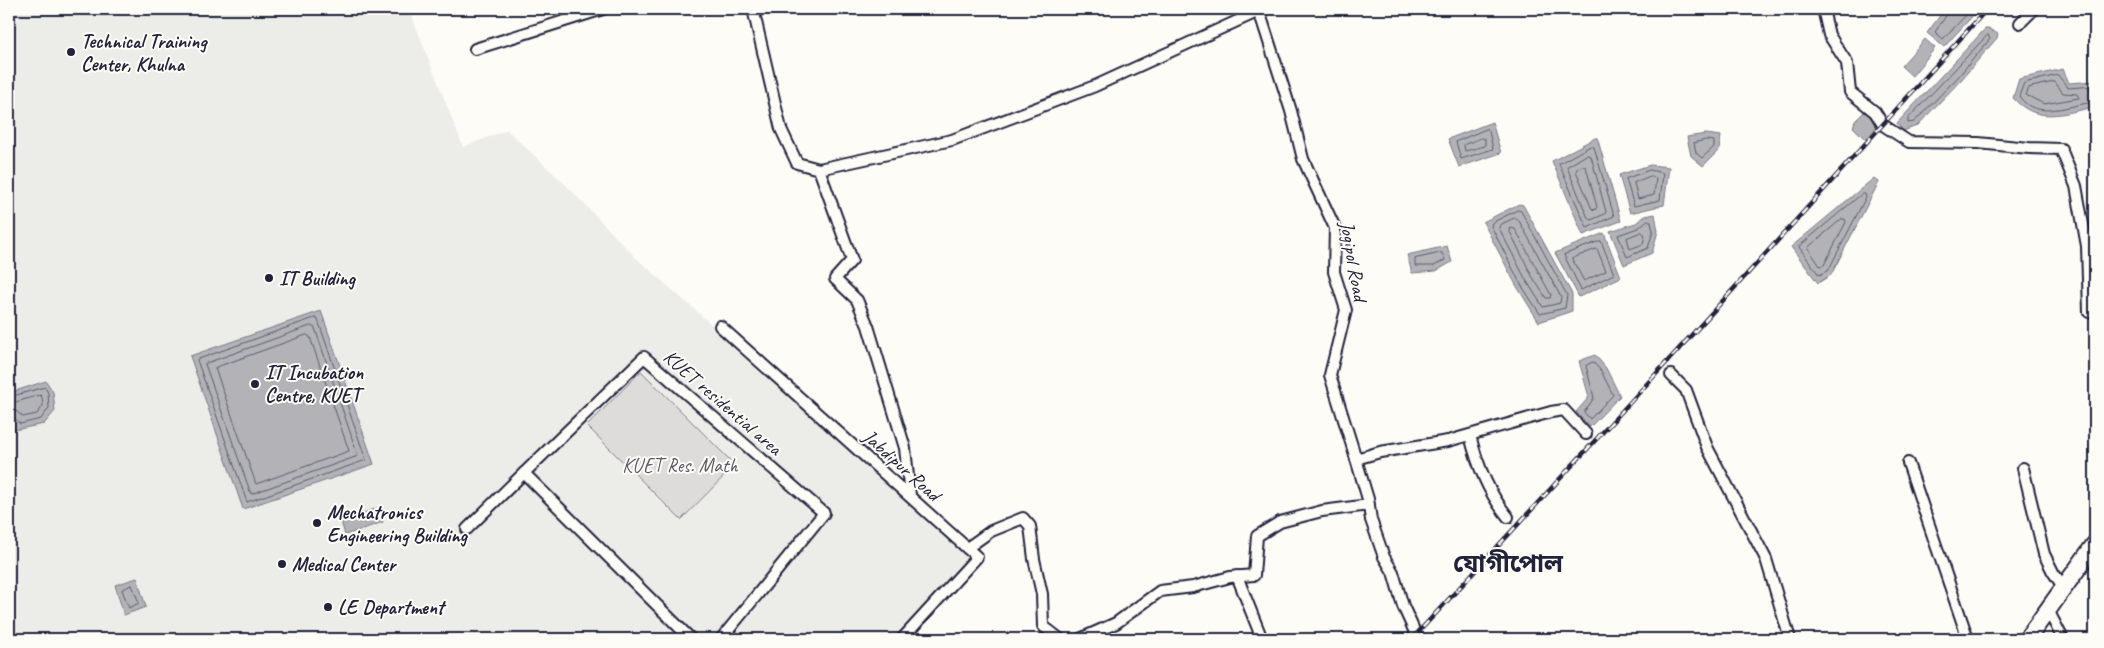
<svg xmlns="http://www.w3.org/2000/svg" width="2104" height="648" viewBox="0 0 2104 648" font-family="Caveat,'Noto Sans Bengali',sans-serif">
  <style>
    .built { fill: #ecece9 }
    .green { fill: #dddcdb; stroke: #807f8b }
    .water { fill: #b2b2b7; stroke: #787885 }
    .lines { fill: none; stroke-linecap: round; stroke-linejoin: round }
    .shore { stroke: #5c5c6d; stroke-width: 1 }
    .minor-casing { stroke: #22223b; stroke-width: 14 }
    .trunk-casing { stroke: #22223b; stroke-width: 20 }
    .minor { stroke: #fdfcf7; stroke-width: 10 }
    .trunk { stroke: #fdfcf7; stroke-width: 16 }
    .rail-casing { stroke: #22223b; stroke-width: 4.5 }
    .rail { stroke: #fdfcf7; stroke-width: 2.5; stroke-dasharray: 8; stroke-linecap: butt }
    .poi-dot { fill: #22223b; stroke: #fdfcf7; stroke-width: 2 }
    .labels { text-anchor: middle; stroke-width: 4; stroke-linejoin: round; paint-order: stroke }
    .poi-label { font-size: 20px; font-weight: bold; fill: #22223b; stroke: #fdfcf7; text-anchor: start }
    .street-label { font-size: 20px; fill: #22223b; stroke: #fdfcf7 }
    .park-label { font-size: 20px; fill: #5a5a6b; stroke: #fdfcf7 }
    .district-label { font-size: 25px; font-weight: bold; fill: #22223b; stroke: #fdfcf7 }
  </style>
  <rect width="100%" height="100%" fill="#fdfcf7"/>
  <filter id="ink" filterUnits="userSpaceOnUse"><feTurbulence type="fractalNoise" baseFrequency=".02" numOctaves="2"/><feDisplacementMap in="SourceGraphic" scale="10" xChannelSelector="R" yChannelSelector="G"/><feConvolveMatrix kernelMatrix="1 2 1 2 8 2 1 2 1" color-interpolation-filters="sRGB"/></filter>
  <g filter="url(#ink)">
    <path class="built" d="M9 9H409L463 147 507 130 566 185 635 257 974 556 900 639H9Z"/>
    <path class="green" d="M641 371 735 465 681 520 587 426Z"/>
    <g class="water">
      <path d="M1945 9H1979L1944 47 1927 33Z"/>
      <path d="M1985 29H1989L1998 34 1997 38 1961 80 1917 126 1903 131 1897 123Z"/>
      <path d="M1925 39 1935 48 1912 76 1901 66Z"/>
      <path d="M2063 69 2069 83 2095 81V107C2063 113 2038 125 2013 98L2019 79Z"/>
      <path d="M1864 112 1868 113 1877 126 1867 139H1865L1853 127 1855 121Z"/>
      <path d="M1492 122 1501 153 1459 167 1448 139Z"/>
      <path d="M1706 134 1721 136 1719 150 1703 166 1691 156 1687 137Z"/>
      <path d="M1597 137 1621 221 1583 235 1552 161Z"/>
      <path d="M1650 165 1669 167 1664 205 1630 213 1619 175Z"/>
      <path d="M1874 178 1879 182 1831 275 1818 283 1791 247Z"/>
      <path d="M1519 204 1523 205 1572 294V311L1539 322 1516 285 1483 222Z"/>
      <path d="M1655 214 1658 231 1652 253 1624 265 1610 231 1636 223 1645 216Z"/>
      <path d="M1604 233 1621 277 1579 297 1555 253Z"/>
      <path d="M1447 246 1452 262 1436 271 1412 273 1407 255Z"/>
      <path d="M321 311 374 464 243 509 190 356Z"/>
      <path d="M1595 355 1606 368 1620 396 1590 427 1576 412 1589 397 1579 361Z"/>
      <path d="M46 381 53 392 55 411 44 424 14 430 9 415V393Z"/>
      <path d="M378 508 383 522 345 535 341 521Z"/>
      <path d="M137 578 146 607 124 615 115 585Z"/>
    </g>
    <g class="lines">
      <g class="shore">
        <path d="M1948 9V13L1935 32 1943 39 1972 9"/>
        <path d="M1988 35 1990 39 1958 77 1914 122 1908 123V119Z"/>
        <path d="M2055 82 2063 93 2077 94 2079 98 2044 104 2026 95 2029 88Z"/>
        <path d="M2095 86 2068 88 2058 75 2024 83 2019 96C2036 122 2071 104 2095 102"/>
        <path d="M1487 129 1489 131 1493 149 1461 159 1456 142Z"/>
        <path d="M1482 138 1485 139V146L1465 151 1464 145Z"/>
        <path d="M1706 140 1714 141V147L1702 158 1696 153 1694 143Z"/>
        <path d="M1591 146 1594 147 1614 216 1587 228 1559 164Z"/>
        <path d="M1587 155 1591 156 1606 212 1605 214 1591 220 1588 218 1567 167Z"/>
        <path d="M1583 166 1586 167 1597 207 1595 210 1592 209 1576 171 1577 169Z"/>
        <path d="M1650 170 1663 173 1660 200 1634 206 1626 179Z"/>
        <path d="M1651 176 1656 178 1654 195 1638 199 1634 183Z"/>
        <path d="M1862 194H1865L1866 197 1828 271 1819 275 1799 247Z"/>
        <path d="M1518 210 1521 211 1567 295 1565 308 1540 314 1520 283 1491 226 1492 223Z"/>
        <path d="M1515 218 1518 219 1561 297 1560 303 1543 307 1526 280 1499 228 1500 225Z"/>
        <path d="M1842 219H1845L1846 222 1824 265 1820 266 1808 248Z"/>
        <path d="M1648 220 1651 222 1653 231 1648 248 1627 257 1618 235 1638 228Z"/>
        <path d="M1511 228 1515 229 1551 295 1550 298H1546L1532 276 1510 232Z"/>
        <path d="M1642 232 1645 235 1643 244 1630 249 1627 238Z"/>
        <path d="M1601 241 1614 274 1581 290 1564 255Z"/>
        <path d="M1597 249 1606 271 1584 281 1572 259Z"/>
        <path d="M1442 253 1445 260 1434 266H1415V259Z"/>
        <path d="M315 318 318 320 366 460 247 502 197 360Z"/>
        <path d="M311 326 315 328 358 456 251 494 205 364Z"/>
        <path d="M307 335 310 337 349 451 256 484 215 368Z"/>
        <path d="M1593 362 1601 371 1613 395 1590 419 1584 412 1594 398 1586 366Z"/>
        <path d="M9 397 45 387 48 393 49 408 41 419 20 424 14 417 9 416"/>
        <path d="M9 404 40 395 42 397 43 406 37 414 23 417 16 411 9 410"/>
        <path d="M132 585 139 603 129 608 122 590Z"/>
      </g>
      <defs>
        <g id="minor">
          <path d="M753 9 781 129 797 163 819 169"/>
          <path d="M1256 9 1262 20 1291 111 1303 159 1335 228 1334 272 1346 310 1330 375 1353 449 1368 499 1371 520 1384 557 1393 572 1403 606 1418 639"/>
          <path d="M1823 9 1829 35 1847 63 1850 92 1875 112 1883 125 1909 142 1978 143 2029 148 2061 149 2076 186 2087 246 2089 312 2095 311"/>
          <path d="M2020 23 2034 9"/>
          <path d="M475 49 603 9"/>
          <path d="M720 326 977 557 902 639"/>
          <path d="M1671 375 1686 390 1707 447 1766 559 1790 639"/>
          <path d="M1470 435C1477 464 1489 494 1508 517"/>
          <path d="M1356 459 1380 452 1448 441 1551 412 1564 410 1586 434"/>
          <path d="M1908 463 1968 639"/>
          <path d="M2023 468 2044 554 2053 572 2064 588"/>
          <path d="M910 495 905 448 868 326 857 300 835 279 852 260 819 169 952 140 1095 86 1257 12"/>
          <path d="M467 529 524 473"/>
          <path d="M967 548 991 531 1023 518 1030 526 1034 559 1042 594 1043 626 1060 639"/>
          <path d="M1237 576 1262 639"/>
          <path d="M2048 610 2063 639"/>
          <path d="M691 639 524 473 644 357 824 513 721 639"/>
          <path d="M1080 639 1116 623 1160 591 1193 587 1230 577 1254 575 1257 536 1280 522 1322 511 1369 505"/>
        </g>
        <path id="trunk" d="M2027 639 2095 544"/>
      </defs>
      <use href="#minor" class="minor-casing"/>
      <use href="#trunk" class="trunk-casing"/>
      <use href="#minor" class="minor"/>
      <use href="#trunk" class="trunk"/>
      <defs>
        <path id="rail" d="M1412 639C1605 431 1797 220 1987 9"/>
      </defs>
      <use href="#rail" class="rail-casing"/>
      <use href="#rail" class="rail"/>
    </g>
  </g>
  <g class="poi-dot">
    <circle cx="71" cy="52" r="5"/>
    <circle cx="269" cy="278" r="5"/>
    <circle cx="255" cy="384" r="5"/>
    <circle cx="317" cy="523" r="5"/>
    <circle cx="282" cy="564" r="5"/>
    <circle cx="328" cy="607" r="5"/>
  </g>
  <g class="labels">
    <g class="poi-label">
      <text x="81" y="48">Technical Training<tspan x="81" dy="23">Center, Khulna</tspan></text>
      <text x="279" y="285">IT Building</text>
      <text x="265" y="379">IT Incubation<tspan x="265" dy="23">Centre, KUET</tspan></text>
      <text x="327" y="519">Mechatronics<tspan x="327" dy="23">Engineering Building</tspan></text>
      <text x="292" y="571">Medical Center</text>
      <text x="338" y="614">LE Department</text>
    </g>
    <g class="street-label">
      <text transform="translate(1354 261) rotate(80)" y="7">Jogipol Road</text>
      <text transform="translate(723 402) rotate(41)" y="7">KUET residential area</text>
      <text transform="translate(902 465) rotate(42)" y="7">Jabdipur Road</text>
    </g>
    <g class="park-label">
      <text x="680" y="472">KUET Res. Math</text>
    </g>
    <g class="district-label">
      <text x="1508" y="572">যোগীপোল</text>
    </g>
  </g>
  <rect width="2104" height="648" fill="none" stroke="#fdfcf7" stroke-width="30"/>
  <rect x="15" y="15" width="2074" height="618" fill="none" stroke="#22223b" stroke-width="2" filter="url(#ink)"/>
</svg>
